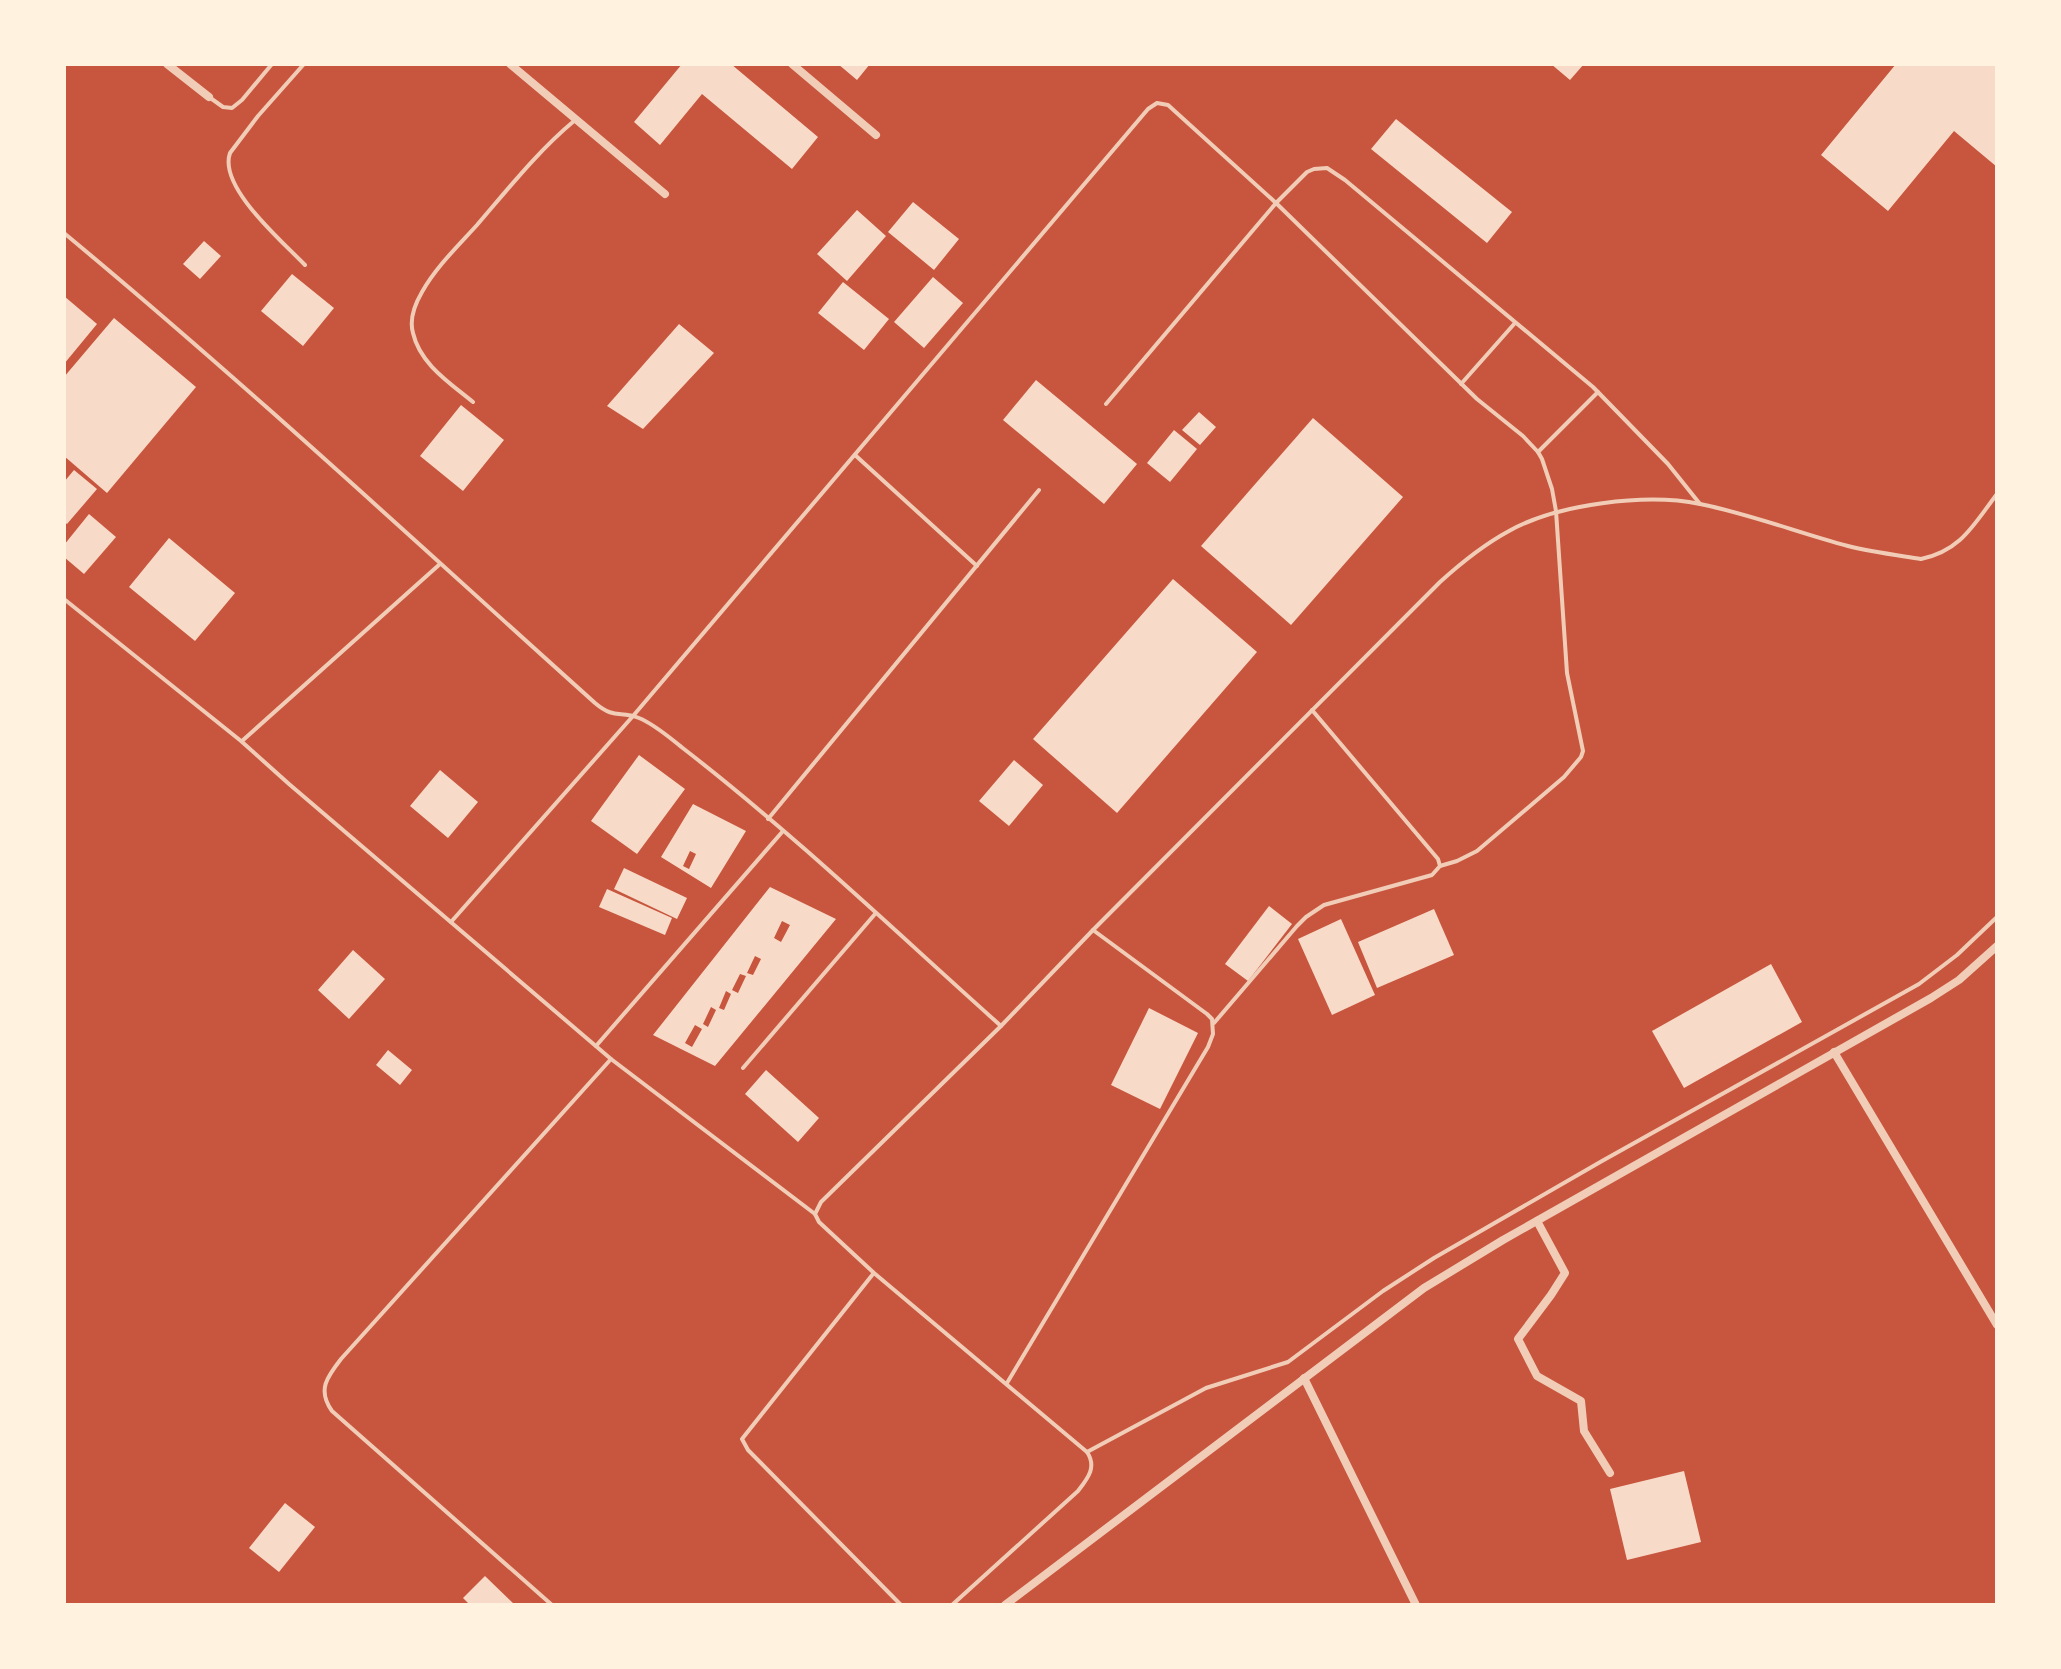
<svg xmlns="http://www.w3.org/2000/svg" width="2061" height="1669" viewBox="0 0 2061 1669" font-family="Karla,sans-serif">
  <style>
    .building { fill: #f7dbc8; fill-rule: evenodd }
    .lines { fill: none; stroke-linecap: round; stroke-linejoin: round }
    .service { stroke: #f1ccb7; stroke-width: 4 }
    .minor { stroke: #f1ccb7; stroke-width: 8 }
  </style>
  <rect width="100%" height="100%" fill="#c8553d"/>
  <g class="building">
    <path d="M682 64H731L818 137 792 169 702 94 660 145 634 122Z"/>
    <path d="M838 64H870L857 80Z"/>
    <path d="M1551 64H1584L1570 80Z"/>
    <path d="M1896 64H1997V167L1954 131 1888 211 1821 155Z"/>
    <path d="M1396 119 1512 212 1487 243 1371 149Z"/>
    <path d="M913 202 959 239 934 270 888 232Z"/>
    <path d="M857 210 886 236 847 281 817 254Z"/>
    <path d="M204 241 221 256 200 279 183 264Z"/>
    <path d="M292 274 334 308 303 346 261 311Z"/>
    <path d="M933 277 963 303 924 348 894 322Z"/>
    <path d="M843 282 889 319 864 350 818 313Z"/>
    <path d="M64 296 97 324 64 364Z"/>
    <path d="M114 318 196 387 107 493 64 456V377Z"/>
    <path d="M679 324 714 353 643 429 607 406Z"/>
    <path d="M1036 380 1137 464 1104 504 1003 420Z"/>
    <path d="M461 405 504 440 463 491 420 456Z"/>
    <path d="M1199 412 1216 427 1200 445 1182 430Z"/>
    <path d="M1313 418 1403 497 1291 625 1201 546Z"/>
    <path d="M1174 430 1197 449 1170 482 1147 463Z"/>
    <path d="M74 470 97 489 67 524 64 522V482Z"/>
    <path d="M89 514 116 537 84 574 64 557V545Z"/>
    <path d="M169 538 235 593 195 641 129 587Z"/>
    <path d="M1173 579 1257 652 1117 813 1033 739Z"/>
    <path d="M639 755 685 789 637 854 591 821Z"/>
    <path d="M1014 760 1043 785 1009 826 979 801Z"/>
    <path d="M440 770 478 802 448 838 410 806Z"/>
    <path d="M693 804 746 831 711 888 661 857ZM690 851 696 854 689 869 683 866Z"/>
    <path d="M624 868 687 898 677 919 614 889Z"/>
    <path d="M770 887 836 919 715 1066 653 1035ZM782 921 790 925 781 942 774 938ZM755 956 761 959 753 975 747 973ZM740 974 746 976 738 993 732 990ZM726 991 731 994 724 1010 719 1008ZM711 1007 716 1010 708 1027 703 1024ZM695 1025 702 1029 692 1047 685 1043Z"/>
    <path d="M607 889 672 918 665 935 599 907Z"/>
    <path d="M1269 906 1292 924 1248 981 1225 964Z"/>
    <path d="M1434 909 1454 955 1377 988 1358 942Z"/>
    <path d="M1341 919 1375 995 1332 1015 1298 939Z"/>
    <path d="M353 950 385 979 349 1019 318 990Z"/>
    <path d="M1771 964 1802 1022 1684 1088 1652 1031Z"/>
    <path d="M1149 1008 1198 1033 1160 1109 1111 1085Z"/>
    <path d="M388 1050 412 1070 400 1085 376 1065Z"/>
    <path d="M766 1070 819 1118 798 1142 745 1094Z"/>
    <path d="M1684 1471 1701 1542 1627 1560 1610 1489Z"/>
    <path d="M285 1503 315 1527 279 1572 249 1548Z"/>
    <path d="M485 1576 515 1605H470L463 1598Z"/>
  </g>
  <g class="lines">
    <g class="service">
      <path d="M304 64 258 116 230 153C218 187 283 242 305 265"/>
      <path d="M209 97 223 107 232 108 242 100 272 64"/>
      <path d="M64 233C246 384 419 545 595 703 615 720 620 710 639 718 656 725 671 739 684 749 795 835 897 933 1001 1026"/>
      <path d="M1461 384 1515 323"/>
      <path d="M473 402C450 383 420 364 413 333 409 319 415 304 422 292 436 267 458 246 477 225 508 189 538 151 574 121"/>
      <path d="M1106 404 1276 203 1307 172 1314 169 1327 168 1345 180 1593 387 1668 464 1700 504"/>
      <path d="M1538 452 1598 392"/>
      <path d="M855 455 977 566"/>
      <path d="M64 599 241 741 289 784 611 1059 815 1214"/>
      <path d="M242 741 440 564"/>
      <path d="M768 819 1039 490"/>
      <path d="M451 922 633 716 1148 109 1157 103 1168 105 1276 203 1477 399 1523 436 1538 452 1542 459 1552 489 1556 511 1567 673 1583 751 1581 757 1564 777 1477 851 1457 861 1440 866"/>
      <path d="M1214 1023 1297 926 1306 917 1324 905 1432 875 1440 866 1438 859 1312 710"/>
      <path d="M596 1046 783 831"/>
      <path d="M743 1068 875 914"/>
      <path d="M873 1274 742 1439 748 1450 901 1605"/>
      <path d="M1007 1383 1208 1047 1213 1034 1212 1019 1207 1014 1093 930"/>
      <path d="M1087 1452 1206 1388 1288 1362 1383 1291 1434 1258 1602 1161 1919 984 1957 955 1997 917"/>
      <path d="M552 1605 332 1411C317 1390 327 1377 341 1359L611 1059"/>
      <path d="M952 1605 1078 1491C1088 1478 1097 1467 1087 1452L874 1273 819 1222 815 1214 821 1202 1001 1026 1093 930 1440 582C1461 563 1483 545 1509 531 1557 504 1646 493 1700 504 1750 514 1799 533 1848 546 1872 552 1896 555 1921 559 1961 551 1974 524 1997 494"/>
    </g>
    <g class="minor">
      <path d="M167 64 209 97"/>
      <path d="M510 64 665 194"/>
      <path d="M792 64 876 135"/>
      <path d="M1834 1052 1997 1325"/>
      <path d="M1537 1221 1565 1273 1551 1295 1518 1339 1537 1376 1581 1401 1584 1431 1610 1473"/>
      <path d="M1304 1378 1416 1605"/>
      <path d="M1005 1605 1424 1288 1503 1240 1931 998 1959 980 1997 946"/>
    </g>
  </g>
  <rect width="2061" height="1669" fill="none" stroke="#fff3e0" stroke-width="132"/>
</svg>
